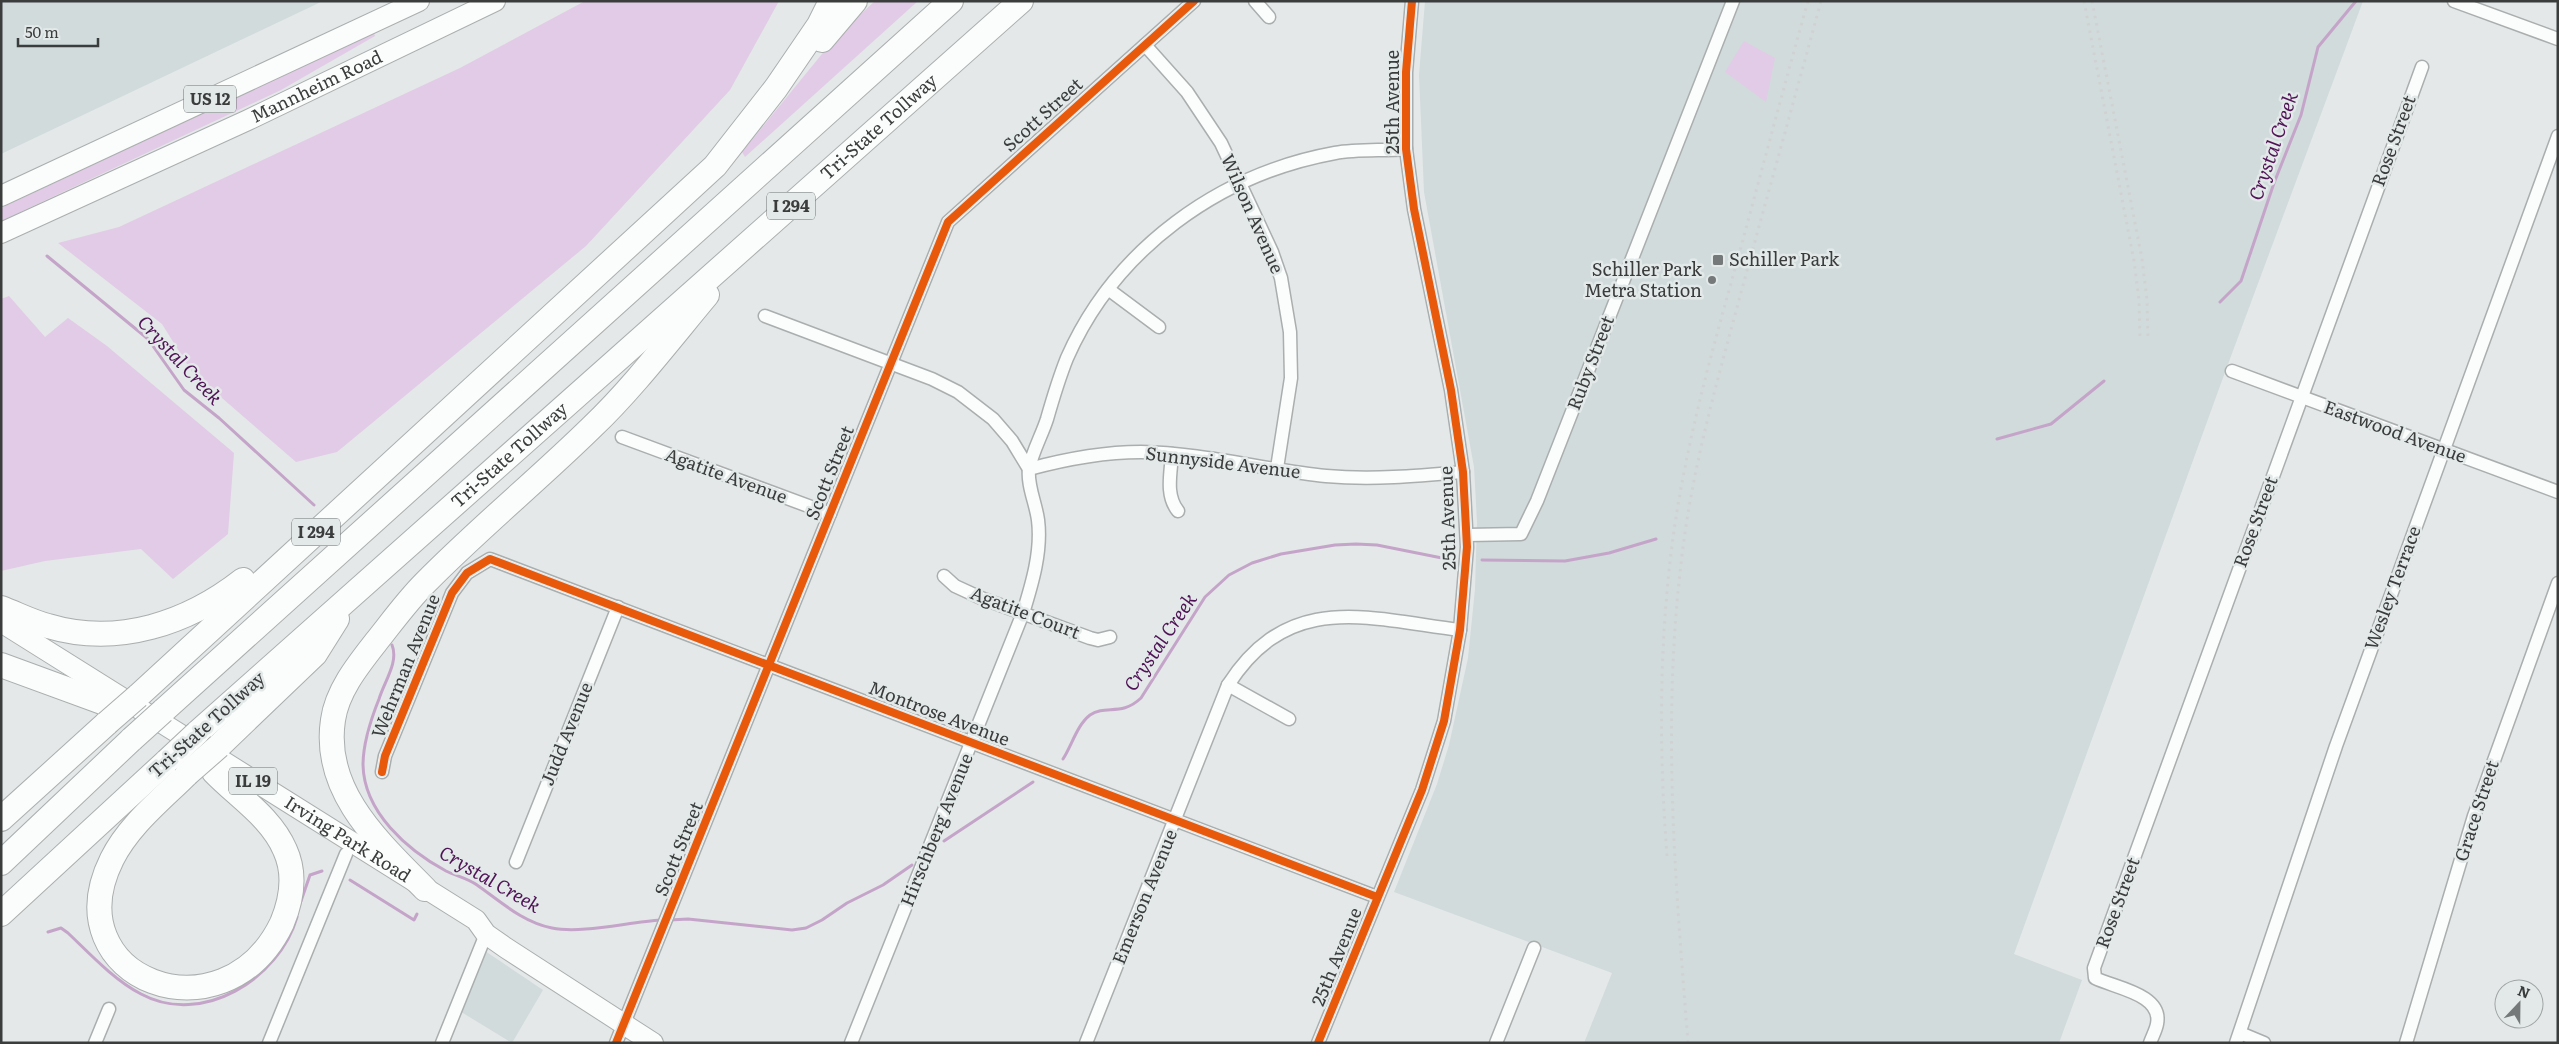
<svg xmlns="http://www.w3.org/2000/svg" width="2559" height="1044" viewBox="0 0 2559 1044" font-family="Literata,serif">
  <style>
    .built { fill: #d1dbdc }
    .green { fill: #e2cbe6 }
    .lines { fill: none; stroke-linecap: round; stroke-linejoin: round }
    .stream { stroke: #c5a4c9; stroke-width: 3 }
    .minor-casing { stroke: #abaeae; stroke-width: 15 }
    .primary-casing { stroke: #abaeae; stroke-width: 22 }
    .motorway-casing { stroke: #abaeae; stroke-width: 26 }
    .minor { stroke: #fbfcfc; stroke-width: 12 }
    .primary { stroke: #fbfcfc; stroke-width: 20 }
    .motorway { stroke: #fbfcfc; stroke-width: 24 }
    .rail { stroke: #d0d2d2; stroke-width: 3; stroke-dasharray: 2.5 5; stroke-linecap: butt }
    .motorway-bridge-casing { stroke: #abaeae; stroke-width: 26; stroke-linecap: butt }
    .motorway-bridge { stroke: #fbfcfc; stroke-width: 24 }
    .cycleway-casing { stroke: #e3e9e9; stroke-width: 11 }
    .cycleway { stroke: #e8590c; stroke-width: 8 }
    .poi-dot { fill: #767979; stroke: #e3e9e9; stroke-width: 2 }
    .labels { text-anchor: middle; stroke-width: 5; stroke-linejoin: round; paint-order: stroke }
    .shield { fill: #e3e9e9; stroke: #6d7171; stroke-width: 1 }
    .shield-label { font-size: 16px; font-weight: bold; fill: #3b3d3d }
    .street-label { font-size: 18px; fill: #3b3d3d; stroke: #e3e9e9 }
    .poi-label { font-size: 18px; fill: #3b3d3d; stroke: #e3e9e9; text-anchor: start }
    .water-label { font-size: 19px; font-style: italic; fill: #501356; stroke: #e3e9e9 }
  </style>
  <rect width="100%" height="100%" fill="#e4e8e8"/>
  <g class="built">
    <path d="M1 1H323L1 154Z"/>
    <path d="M1425 1H2363L2224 375 2014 954 2082 980 2059 1043H1584L1612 973 1394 892 1437 784 1449 745 1468 658 1475 589 1477 522 1474 467 1424 192 1419 75Z"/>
    <path d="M482 949 543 990 512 1043 458 1010Z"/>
  </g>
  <g class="green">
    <path d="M585 1H779L730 90 586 246 337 452 296 462 192 372 162 324 58 243 119 227 460 68Z"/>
    <path d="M875 1H918L745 157 742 152 835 38Z"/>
    <path d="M374 33 375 36 281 90 1 221V208Z"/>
    <path d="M1744 41 1775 58 1766 102 1725 72Z"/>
    <path d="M9 296 45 337 68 318 107 346 234 453 228 534 173 579 141 549 45 561 1 571V299Z"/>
  </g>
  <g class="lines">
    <g class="stream">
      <path d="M47 256 148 339 184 390 219 418 314 505"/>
      <path d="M2220 302 2241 281 2274 183 2301 115 2318 47 2356 1"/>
      <path d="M1997 439 2051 424 2104 381"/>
      <path d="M1482 560 1565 561 1609 553 1656 539"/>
      <path d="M392 645C399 662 384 682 379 699 371 719 363 743 363 765 364 812 407 850 446 871 456 876 467 878 477 885 500 901 522 922 552 928 582 934 628 922 661 920"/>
      <path d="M1063 759C1072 745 1077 725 1090 715 1106 704 1121 717 1141 698L1205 597 1229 575 1252 563 1281 554 1335 545 1356 544 1377 545 1442 558"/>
      <path d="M944 841 1033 782"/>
      <path d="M350 880 414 920 417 914"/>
      <path d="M301 901 310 875 322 871"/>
      <path d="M670 920 688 919 792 930 806 928 822 920 847 903 883 885 912 865"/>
      <path d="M48 932 61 928 68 933C89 953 114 980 141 994 202 1027 279 979 297 917"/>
    </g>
    <defs>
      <g id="minor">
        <path d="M1255 1 1269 17"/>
        <path d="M2454 1 2558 39"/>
        <path d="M1145 45 1187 92 1221 143 1272 252 1281 278 1290 332 1291 378 1277 468"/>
        <path d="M1108 289 1159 327"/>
        <path d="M765 316 932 379 958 392 993 419 1012 441 1029 469C1066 459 1103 452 1141 452 1203 453 1265 470 1326 476 1372 480 1417 476 1463 472"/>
        <path d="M2232 371 2558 492"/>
        <path d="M622 437 830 514"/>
        <path d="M1172 454C1171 473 1165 495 1178 511"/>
        <path d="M1467 535 1521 534 1537 501 1733 1"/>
        <path d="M944 576 955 586 981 598 1090 638 1098 640 1110 637"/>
        <path d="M1228 685 1289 719"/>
        <path d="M382 772 385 756 452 593 467 573 490 559 1377 897"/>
        <path d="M516 862 618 607"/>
        <path d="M2240 1033 2264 1043"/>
        <path d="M95 1043 109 1009"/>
        <path d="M269 1043 346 854"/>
        <path d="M442 1043 486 934"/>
        <path d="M616 1043 948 222 1194 1"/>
        <path d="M851 1043 1023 613C1032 584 1042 551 1038 520 1036 504 1027 485 1029 469 1032 452 1042 435 1047 419 1053 398 1059 378 1067 358 1115 249 1219 174 1335 153 1358 149 1383 151 1406 149"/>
        <path d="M1086 1043 1228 685C1289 591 1365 618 1460 630"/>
        <path d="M1318 1043 1422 790 1444 721 1460 630 1467 547 1463 472 1451 390 1414 209 1406 149V72L1412 1"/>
        <path d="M1496 1043 1534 948"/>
        <path d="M2150 1043C2152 1037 2156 1030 2157 1024 2163 994 2115 988 2095 978L2094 968 2422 67"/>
        <path d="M2236 1043 2336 746 2558 136"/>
        <path d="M2406 1043 2474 816 2558 583"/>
      </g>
      <g id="primary">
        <path d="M1 196 419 1"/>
        <path id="s1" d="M1 233 248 120 495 1"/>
        <path id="s2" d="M1 622 476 920 486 934 506 948 653 1043"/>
      </g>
      <g id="motorway">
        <path d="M822 40 855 1"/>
        <path d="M1 608C17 614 32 622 48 626 118 647 188 623 243 580"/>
        <path d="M1 665 102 702"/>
        <path d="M138 696 715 166 776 88 819 25 831 1"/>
        <path d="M163 711 951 1"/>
        <path id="s3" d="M197 733 1021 1"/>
        <path d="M219 746 315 654 337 619"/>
        <path d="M187 774C161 800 129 825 112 859 52 979 224 1044 282 923 292 899 296 874 285 850 271 817 238 797 214 772"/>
        <path d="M1 819 107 723"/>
        <path d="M1 863 132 739"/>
        <path d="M425 889C380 843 322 792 333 720 337 691 358 665 376 642 392 622 407 601 425 583 478 529 538 480 592 427 632 389 671 338 707 295"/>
        <path d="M1 914 167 761"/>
      </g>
    </defs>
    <use href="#minor" class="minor-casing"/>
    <use href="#primary" class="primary-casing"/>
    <use href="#motorway" class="motorway-casing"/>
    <use href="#minor" class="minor"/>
    <use href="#primary" class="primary"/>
    <use href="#motorway" class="motorway"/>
    <g class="rail">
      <path d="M2084 1 2134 261 2139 300 2140 339"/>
      <path d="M2092 1 2142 259 2147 300 2148 339"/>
      <path d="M1667 856C1659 752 1659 649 1672 545 1684 454 1708 365 1733 276 1758 185 1782 93 1808 1"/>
      <path d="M1688 1043C1675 877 1661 715 1683 548 1694 460 1719 375 1742 289 1768 193 1795 97 1821 1"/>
    </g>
    <defs>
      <g id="motorway-bridge">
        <path d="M107 723 138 696"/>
        <path d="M132 739 163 711"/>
        <path d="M167 761 197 733"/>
        <path d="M187 774 219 746"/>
      </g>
    </defs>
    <use href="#motorway-bridge" class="motorway-bridge-casing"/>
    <use href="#motorway-bridge" class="motorway-bridge"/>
    <defs>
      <g id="cycleway">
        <path d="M382 772 385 756 452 593 467 573 490 559 1377 897"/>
        <path d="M616 1043 948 222 1194 1"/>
        <path d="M1318 1043 1422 790 1444 721 1460 630 1467 547 1463 472 1451 390 1414 209 1406 149V72L1412 1"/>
      </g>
    </defs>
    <use href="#cycleway" class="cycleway-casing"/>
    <use href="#cycleway" class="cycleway"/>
  </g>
  <g class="poi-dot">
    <rect x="1712" y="254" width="12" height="12" rx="2.5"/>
    <circle cx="1712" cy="280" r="5"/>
  </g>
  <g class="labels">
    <g class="shield">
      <rect x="184" y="85.5" width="52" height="27" rx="4"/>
      <rect x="767" y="192.5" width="48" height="27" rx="4"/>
      <rect x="292" y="518.5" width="48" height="27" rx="4"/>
      <rect x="229" y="767.5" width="48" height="27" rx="4"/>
    </g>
    <g class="shield-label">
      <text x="210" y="105">US 12</text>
      <text x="791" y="212">I 294</text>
      <text x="316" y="538">I 294</text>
      <text x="253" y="787">IL 19</text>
    </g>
    <g class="street-label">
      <text dy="6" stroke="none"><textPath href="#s1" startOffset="348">Mannheim Road</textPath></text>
      <text transform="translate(1393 102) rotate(-90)" y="6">25th Avenue</text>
      <text transform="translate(1043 115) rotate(-42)" y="6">Scott Street</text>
      <text dy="6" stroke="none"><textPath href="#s3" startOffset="912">Tri-State Tollway</textPath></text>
      <text transform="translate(2394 141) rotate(-70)" y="6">Rose Street</text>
      <text transform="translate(1252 214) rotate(66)" y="6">Wilson Avenue</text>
      <text transform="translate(1591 363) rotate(-69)" y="6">Ruby Street</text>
      <text transform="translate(2395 432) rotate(20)" y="6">Eastwood Avenue</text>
      <text dy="6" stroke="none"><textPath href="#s3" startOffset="418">Tri-State Tollway</textPath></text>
      <text transform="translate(1223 463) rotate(7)" y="6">Sunnyside Avenue</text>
      <text transform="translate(830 473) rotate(-68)" y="6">Scott Street</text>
      <text transform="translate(726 476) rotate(20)" y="6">Agatite Avenue</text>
      <text transform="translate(1448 518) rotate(-92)" y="6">25th Avenue</text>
      <text transform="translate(2256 522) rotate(-70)" y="6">Rose Street</text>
      <text transform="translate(2393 588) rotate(-70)" y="6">Wesley Terrace</text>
      <text transform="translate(1025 613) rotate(21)" y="6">Agatite Court</text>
      <text transform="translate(406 666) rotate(-68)" y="6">Wehrman Avenue</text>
      <text transform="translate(939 714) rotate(21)" y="6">Montrose Avenue</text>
      <text transform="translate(207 725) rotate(-42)" y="6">Tri-State Tollway</text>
      <text transform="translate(567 734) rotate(-68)" y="6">Judd Avenue</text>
      <text transform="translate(2477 811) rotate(-72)" y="6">Grace Street</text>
      <text transform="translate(937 830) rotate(-68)" y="6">Hirschberg Avenue</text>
      <text dy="6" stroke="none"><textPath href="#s2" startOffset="409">Irving Park Road</textPath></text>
      <text transform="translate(679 849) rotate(-68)" y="6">Scott Street</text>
      <text transform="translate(1145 897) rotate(-68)" y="6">Emerson Avenue</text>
      <text transform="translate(2118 903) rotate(-70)" y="6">Rose Street</text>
      <text transform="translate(1337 957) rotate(-68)" y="6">25th Avenue</text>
    </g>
    <g class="poi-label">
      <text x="1729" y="266">Schiller Park</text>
      <text x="1702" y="276" text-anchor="end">Schiller Park<tspan x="1702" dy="21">Metra Station</tspan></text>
    </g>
    <g class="water-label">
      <text transform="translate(2273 146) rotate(-71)" y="7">Crystal Creek</text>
      <text transform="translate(180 360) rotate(47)" y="7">Crystal Creek</text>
      <text transform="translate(1160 642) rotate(-56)" y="7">Crystal Creek</text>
      <text transform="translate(490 879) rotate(30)" y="7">Crystal Creek</text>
    </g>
  </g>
  <rect width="2559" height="1044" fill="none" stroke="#3b3d3d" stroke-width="5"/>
  <g transform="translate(2519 1004) rotate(22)"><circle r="24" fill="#e3e9e9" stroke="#a0a4a4"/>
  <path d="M0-4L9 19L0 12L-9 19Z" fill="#767979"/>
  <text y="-8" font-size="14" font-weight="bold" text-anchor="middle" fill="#3b3d3d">N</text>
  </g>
  <path d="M18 38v8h80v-8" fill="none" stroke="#3b3d3d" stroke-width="2.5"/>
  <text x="25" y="38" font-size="15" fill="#3b3d3d" stroke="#e3e9e9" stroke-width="4" paint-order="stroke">50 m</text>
</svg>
